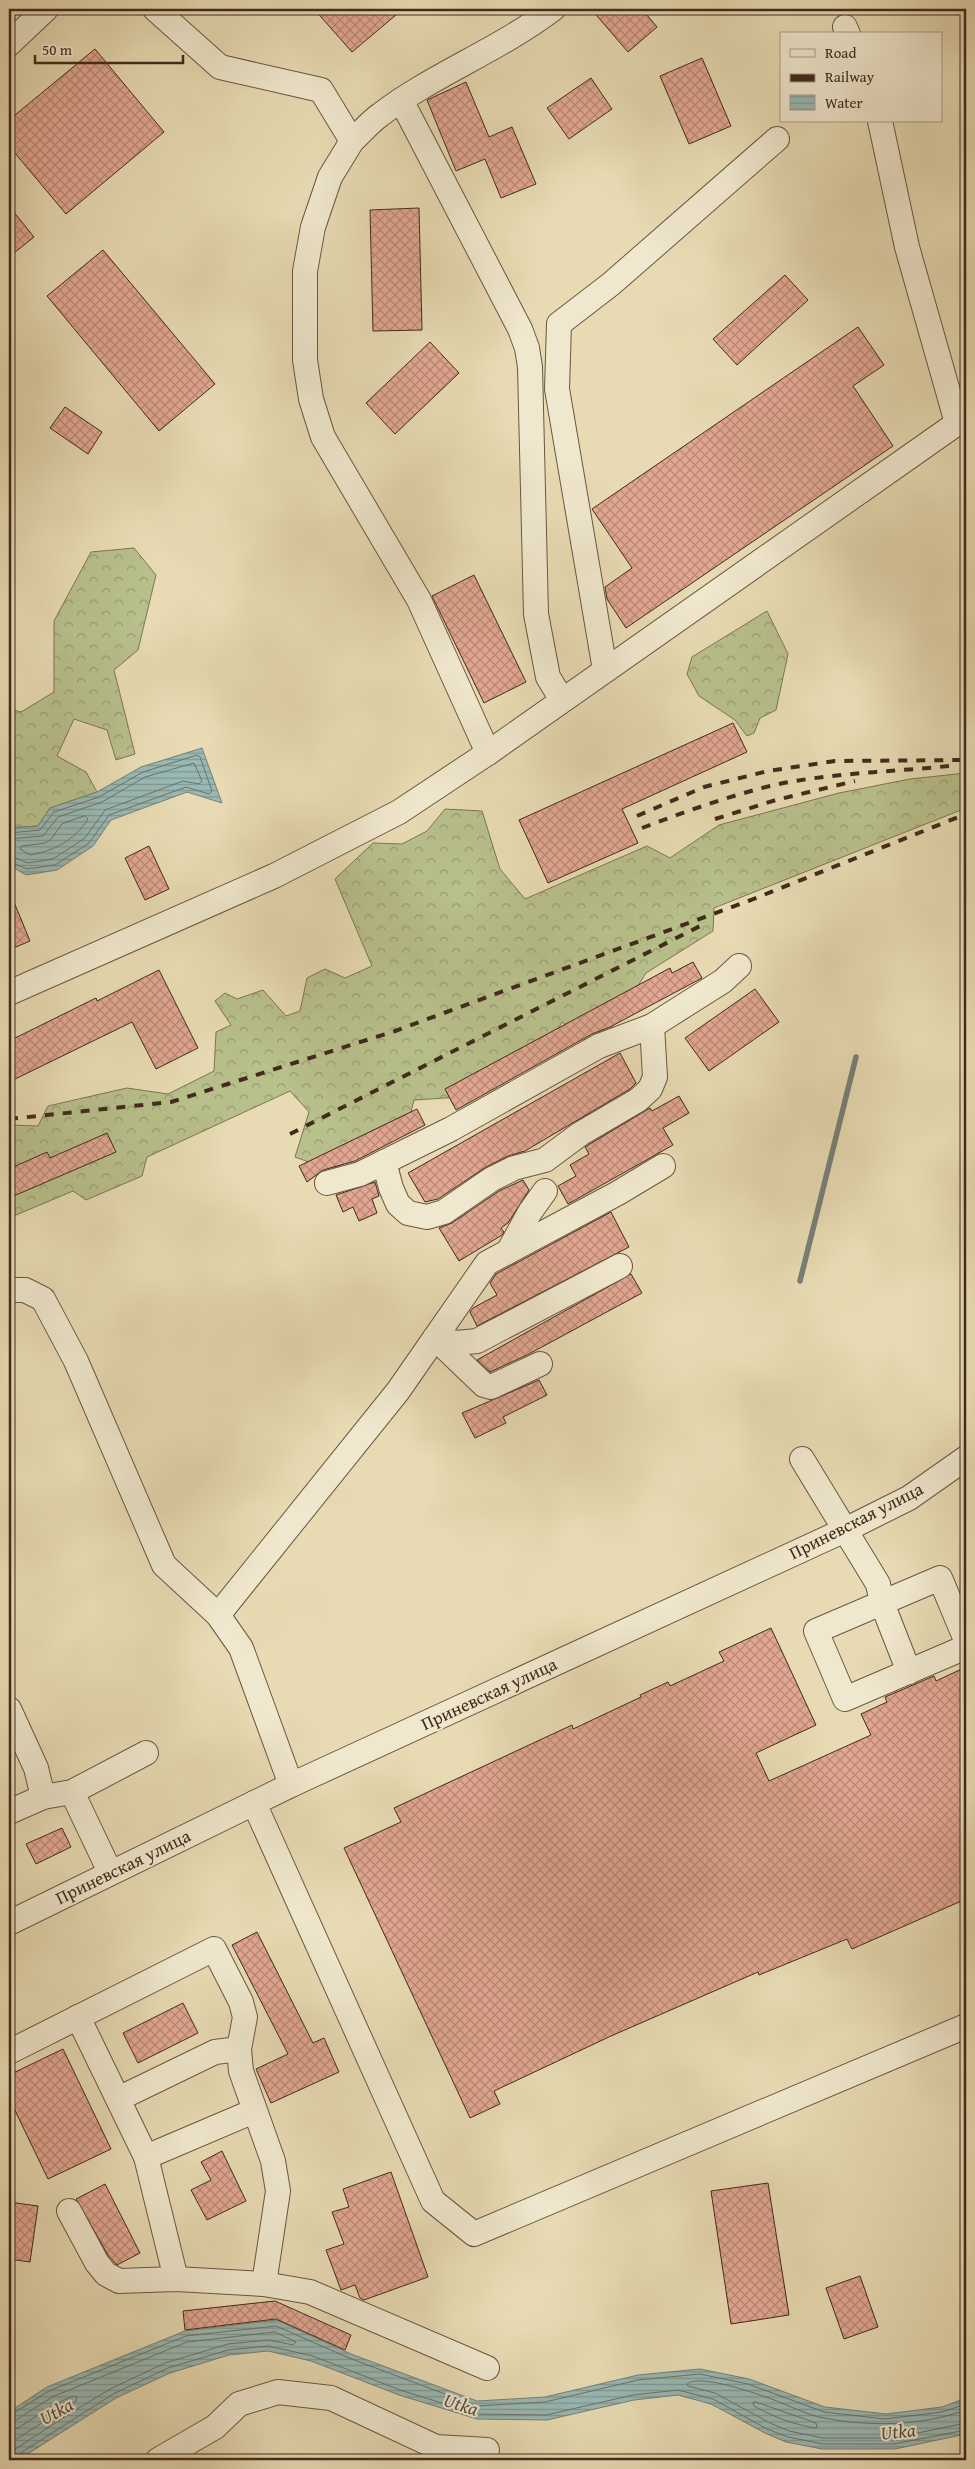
<svg xmlns="http://www.w3.org/2000/svg" width="975" height="2469" viewBox="0 0 975 2469" font-family="'Gentium Book Plus',serif">
  <style>
    .forest { fill: url(#forest-crowns); stroke: #7c7554 }
    .water { fill: url(#water-rules); stroke: #768077 }
    .lines { fill: none; stroke-linecap: round; stroke-linejoin: round }
    .shore { stroke: #6d7268; stroke-width: 1 }
    .stream { stroke: #768077; stroke-width: 5.5 }
    .building { fill: url(#building-cross-hatch); stroke: #412a1c }
    .minor-casing { stroke: #6b5642; stroke-width: 26 }
    .minor { stroke: #f0e8ce; stroke-width: 24 }
    .rail { stroke: #412a1c; stroke-width: 4; stroke-dasharray: 9 9; stroke-linecap: butt }
    .labels { text-anchor: middle; stroke-width: 4; stroke-linejoin: round; paint-order: stroke }
    .street-label { font-size: 18px; fill: #412a1c; stroke: #f0e8ce }
    .water-label { font-size: 19px; font-style: italic; fill: #574e42; stroke: #f0e8ce }
  </style>
  <defs>
    <pattern id="forest-crowns" width="20" height="18" patternUnits="userSpaceOnUse" patternTransform="scale(1.25)"><rect width="20" height="18" fill="#b8c08b"/><path d="M2 6a3 3 0 1 1 6 0M12 15a3 3 0 1 1 6 0" fill="none" stroke="#979c71"/></pattern>
    <pattern id="water-rules" width="6" height="5" patternUnits="userSpaceOnUse" patternTransform="scale(1.25)"><rect width="6" height="5" fill="#99b9b4"/><path d="M0 2.5h6" fill="none" stroke="#7e9792"/></pattern>
    <pattern id="building-cross-hatch" width="8" height="8" patternUnits="userSpaceOnUse" patternTransform="scale(1.25)"><rect width="8" height="8" fill="#e2a792"/><path d="M0 0l8 8M0 8l8-8" fill="none" stroke="#b98876"/></pattern>
  </defs>
  <rect width="100%" height="100%" fill="#e8dbb3"/>
  <filter id="stains"><feTurbulence type="fractalNoise" baseFrequency=".004" numOctaves="4"/><feColorMatrix values="0 0 0 0 .2 0 0 0 0 .09 0 0 0 0 .02 0 0 0 .5 -.17"/></filter>
  <radialGradient id="worn" r=".72"><stop offset=".6" stop-color="#630" stop-opacity="0"/><stop offset="1" stop-color="#630" stop-opacity=".3"/></radialGradient>
  <g class="forest">
    <path d="M134 548 156 575 138 650 114 670 135 754 116 760 107 730 74 719 57 756 86 772 97 792 50 808 38 826 9 828V709L21 712 54 692V621L91 552Z"/>
    <path d="M767 611 788 654 776 710 760 718 754 733 747 736 735 720 699 696 687 674 692 657Z"/>
    <path d="M966 773V808L714 908 713 931 646 973 610 1030 585 1040 562 1022 548 1046 461 1097 414 1100 410 1116 381 1144 331 1170 295 1157 309 1112 290 1091 147 1157 142 1176 86 1200 73 1191 9 1218V1125L38 1126 48 1106 127 1088 168 1094 214 1071 216 1032 231 1025 215 1001 225 993 237 999 263 990 286 1016 300 1011 307 978 325 969 345 978 372 966 335 879 373 843 402 844 427 831 445 809 482 811 500 869 525 899 647 846 670 858 719 825 839 793 910 779Z"/>
  </g>
  <g class="water">
    <path d="M202 748 222 803 187 792 111 820 93 846 57 870 26 875 9 865V828L38 826 50 808 97 792 141 767Z"/>
    <path d="M277 2320 351 2354 477 2401 545 2397 638 2375 700 2369 749 2379 825 2407 886 2414 942 2407 966 2398V2434L895 2449H822L786 2442 765 2433 711 2404 678 2395 634 2400 547 2420 477 2419 399 2395 311 2361 268 2351 229 2355 170 2373 116 2398 18 2460H9V2412L47 2387 185 2331Z"/>
  </g>
  <g class="lines">
    <g class="shore">
      <path d="M85 816 88 819C75 840 54 851 30 855L20 849 22 846 46 843 52 838 62 824Z"/>
      <path d="M9 833 40 830 54 812 99 797 143 772 197 755 200 757 212 791 209 794 186 787 109 815 89 843 55 865 27 869 9 861"/>
      <path d="M9 839 43 836 58 817 102 802 145 777 194 763 202 781 199 784 183 781 105 810 85 838 53 859 28 863 9 855"/>
      <path d="M756 2402 816 2423 817 2427 815 2428C792 2424 774 2417 754 2406L753 2403Z"/>
      <path d="M966 2410C921 2426 871 2427 824 2418 807 2415 790 2406 774 2400 758 2394 699 2373 687 2384L688 2386 715 2393 770 2423 789 2431 823 2438H894L966 2423"/>
      <path d="M9 2416 49 2391 186 2336 276 2326 349 2358 477 2406 545 2402 638 2380 700 2374 748 2384 824 2412 885 2419 942 2412 966 2404"/>
      <path d="M9 2422 16 2420 52 2397 187 2342 275 2332 296 2342 293 2345 269 2340 228 2344 165 2363 110 2389 61 2419 14 2450 10 2460"/>
      <path d="M9 2429 18 2428 55 2404 74 2396 77 2397 76 2401 9 2444"/>
      <path d="M16 2460 19 2454 113 2394 168 2368 228 2350 268 2346 313 2356 400 2390 477 2414 546 2415 633 2395 678 2390 713 2399 767 2429 788 2437 823 2444H894L966 2430"/>
    </g>
    <path class="stream" d="M800 1281 856 1057"/>
  </g>
  <g class="building">
    <path d="M314 9H403L352 52Z"/>
    <path d="M591 9H642L657 27 628 52Z"/>
    <path d="M95 49 164 132 66 214 9 146V120Z"/>
    <path d="M702 58 731 126 689 144 660 76Z"/>
    <path d="M591 78 612 109 569 139 547 108Z"/>
    <path d="M466 82 489 137 512 127 536 184 501 198 485 159 456 171 427 100Z"/>
    <path d="M9 206 34 237 9 257Z"/>
    <path d="M419 208 422 330 373 331 370 210Z"/>
    <path d="M103 250 215 384 159 431 47 296Z"/>
    <path d="M785 275 808 300 737 365 713 339Z"/>
    <path d="M858 327 884 365 853 386 893 446 626 628 607 599 605 587 632 568 592 509Z"/>
    <path d="M430 342 459 373 395 434 366 403Z"/>
    <path d="M65 407 102 432 88 454 50 428Z"/>
    <path d="M474 575 526 682 484 703 432 596Z"/>
    <path d="M733 723 747 752 622 809 638 843 548 883 519 820Z"/>
    <path d="M149 846 169 889 145 900 125 858Z"/>
    <path d="M9 890 30 941 9 950Z"/>
    <path d="M693 962 702 978 610 1027 592 1034 456 1110 445 1089 670 968 672 973Z"/>
    <path d="M159 970 198 1048 156 1069 132 1022 9 1082V1041L96 998 97 1001Z"/>
    <path d="M755 989 779 1022 709 1071 685 1038Z"/>
    <path d="M620 1053 636 1083 630 1089 525 1151 508 1156 486 1167 438 1199 425 1202 408 1173Z"/>
    <path d="M679 1096 689 1113 663 1128 673 1145 568 1204 558 1186 576 1176 570 1165 589 1154 585 1147 650 1108 652 1111Z"/>
    <path d="M417 1109 425 1125 355 1161 323 1170 307 1182 299 1166Z"/>
    <path d="M107 1133 116 1152 9 1198V1169L47 1152 50 1158Z"/>
    <path d="M523 1180 529 1190 508 1223 501 1228 504 1232 502 1235 459 1261 439 1228 452 1223 499 1191Z"/>
    <path d="M375 1182 379 1196 372 1199 377 1213 359 1221 353 1207 343 1212 336 1195Z"/>
    <path d="M611 1212 629 1247 477 1326 470 1312 473 1308 497 1295 490 1283 496 1274Z"/>
    <path d="M631 1274 642 1293 527 1355 490 1372 477 1360Z"/>
    <path d="M539 1380 547 1395 503 1417 506 1423 475 1438 462 1413Z"/>
    <path d="M771 1628 816 1725 756 1753 769 1781 871 1735 861 1714 887 1702 885 1697 934 1676 936 1681 966 1667V1899L852 1949 847 1939 759 1975 758 1972 611 2036 494 2091 500 2104 470 2118 344 1848 401 1822 394 1808 572 1725 573 1729 641 1697 640 1695 668 1682 670 1686 724 1661 719 1652Z"/>
    <path d="M62 1828 71 1847 36 1864 26 1844Z"/>
    <path d="M257 1932 313 2043 324 2038 339 2072 271 2103 256 2069 288 2054 232 1945Z"/>
    <path d="M183 2003 198 2033 138 2063 123 2033Z"/>
    <path d="M63 2049 111 2149 48 2179 9 2098V2075Z"/>
    <path d="M222 2151 246 2201 207 2220 191 2190 211 2180 201 2162Z"/>
    <path d="M391 2172 428 2277 364 2300 360 2298 355 2285 341 2290 326 2250 344 2244 332 2212 349 2207 343 2189Z"/>
    <path d="M768 2183 789 2315 731 2324 711 2191Z"/>
    <path d="M105 2184 140 2253 117 2265 108 2255 76 2199Z"/>
    <path d="M9 2202 38 2206 30 2262 9 2259Z"/>
    <path d="M860 2276 878 2327 844 2339 826 2288Z"/>
    <path d="M275 2301 351 2335 345 2350 276 2319 185 2330 183 2311Z"/>
  </g>
  <g class="lines">
    <defs>
      <g id="minor">
        <path d="M155 9 220 67 321 90 352 141 330 177 313 227 305 271V360L311 399 323 437 419 600 488 753"/>
        <path d="M845 27 848 34"/>
        <path d="M9 44 46 9"/>
        <path d="M401 100 520 329 527 348 530 367 536 614 548 677 562 700"/>
        <path d="M880 121 907 247 957 423"/>
        <path d="M352 141C362 132 370 122 380 115 434 74 499 50 553 9"/>
        <path d="M605 670 557 389 559 324 611 284 777 139"/>
        <path d="M9 993 274 876 399 812 488 753 966 417"/>
        <path d="M384 1162 391 1188 398 1204 408 1213 427 1217 444 1212 492 1179 514 1168 545 1160 580 1134 638 1100 650 1089 655 1077 652 1026"/>
        <path d="M327 1183 360 1174 451 1129 599 1046 652 1026 723 981 739 966"/>
        <path d="M508 1252 530 1212 545 1191"/>
        <path d="M9 1290H25L43 1299 76 1361 164 1565 218 1615 241 1648 291 1785"/>
        <path d="M435 1338 457 1343 477 1341 620 1266"/>
        <path d="M435 1338 484 1385 491 1387 540 1364"/>
        <path d="M802 1459 878 1584 882 1603 909 1672"/>
        <path d="M218 1615 398 1391 487 1263 618 1193 663 1166"/>
        <path d="M966 1640 940 1578 816 1631 845 1699 966 1647"/>
        <path d="M9 1709 36 1768 43 1797"/>
        <path d="M72 1792 110 1872"/>
        <path d="M254 1803 433 2201 474 2234 966 2026"/>
        <path d="M9 1812 43 1797 72 1792 146 1753"/>
        <path d="M9 1923 291 1785 845 1530 909 1498 966 1458"/>
        <path d="M78 2017 146 2157 176 2279"/>
        <path d="M9 2052 214 1949 241 2002 245 2017 239 2049 241 2071 273 2161 278 2191 264 2284"/>
        <path d="M118 2099 215 2052 239 2049"/>
        <path d="M146 2157 254 2111"/>
        <path d="M69 2211 97 2263 106 2274 119 2281 176 2279 264 2284 310 2292 487 2368"/>
        <path d="M158 2460 215 2427 239 2404 278 2392 331 2398 436 2447 487 2450"/>
      </g>
    </defs>
    <use href="#minor" class="minor-casing"/>
    <use href="#minor" class="minor"/>
    <g class="rail">
      <path d="M637 816 704 787 768 771 835 761 966 760"/>
      <path d="M715 819 776 800 855 781"/>
      <path d="M642 828C684 812 726 797 770 786 827 773 890 772 949 766"/>
      <path d="M9 1119 171 1102 395 1031 751 900 966 814"/>
      <path d="M290 1134 706 923"/>
    </g>
  </g>
  <g class="labels">
    <g class="street-label">
      <text transform="translate(856 1521) rotate(-27)" y="6">Приневская улица</text>
      <text transform="translate(489 1694) rotate(-25)" y="6">Приневская улица</text>
      <text transform="translate(123 1867) rotate(-26)" y="6">Приневская улица</text>
    </g>
    <g class="water-label">
      <text transform="translate(461 2404) rotate(18)" y="7">Utka</text>
      <text transform="translate(56 2411) rotate(-29)" y="7">Utka</text>
      <text transform="translate(898 2431) rotate(-6)" y="7">Utka</text>
    </g>
  </g>
  <rect width="975" height="2469" fill="none" stroke="#e8dbb3" stroke-width="30"/>
  <rect x="10" y="10" width="955" height="2449" fill="none" stroke="#412a1c" stroke-width="2.5"/>
  <rect x="15" y="15" width="945" height="2439" fill="none" stroke="#412a1c"/>
  <rect x="780" y="32" width="162" height="90" fill="#f0e8ce" stroke="#aa9c87"/>
  <rect x="790" y="49" width="25" height="8" fill="#f0e8ce" stroke="#aa9c87"/>
  <text x="825" y="58" font-size="15" fill="#412a1c">Road</text>
  <rect x="790" y="74" width="25" height="8" fill="#412a1c" stroke="#aa9c87"/>
  <text x="825" y="82" font-size="15" fill="#412a1c">Railway</text>
  <rect x="790" y="95" width="25" height="15" fill="url(#water-rules)" stroke="#aa9c87"/>
  <text x="825" y="108" font-size="15" fill="#412a1c">Water</text>
  <path d="M35 55v8h148v-8" fill="none" stroke="#412a1c" stroke-width="2.5"/>
  <text x="42" y="55" font-size="15" fill="#412a1c" stroke="#f0e8ce" stroke-width="4" paint-order="stroke">50 m</text>
  <rect width="100%" height="100%" filter="url(#stains)"/>
  <rect width="100%" height="100%" fill="url(#worn)"/>
</svg>
